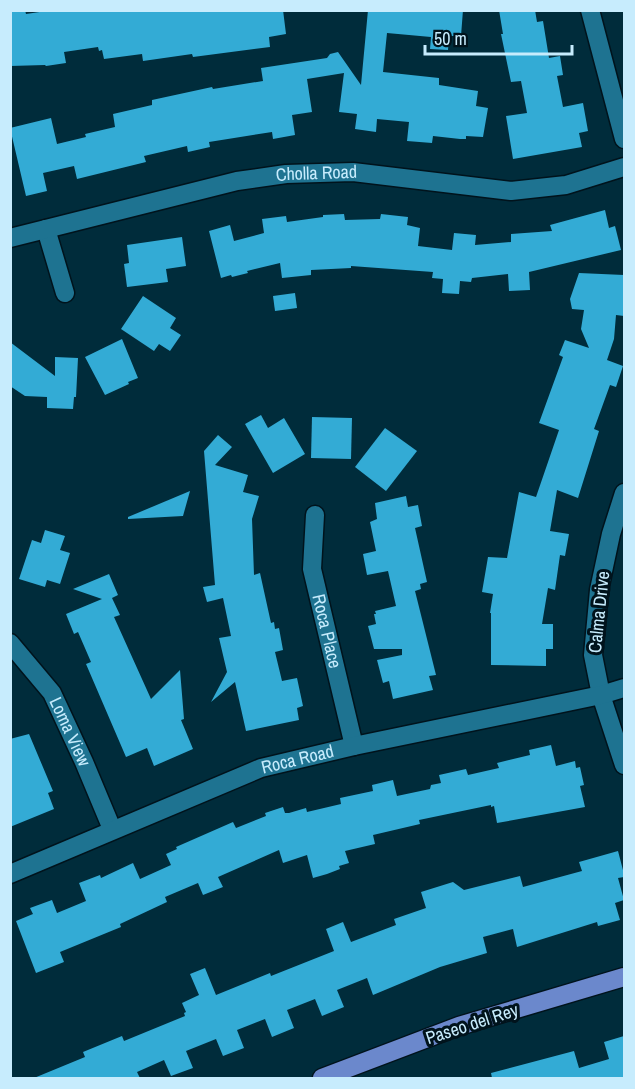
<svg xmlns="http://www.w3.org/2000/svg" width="635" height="1089" viewBox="0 0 635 1089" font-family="'Archivo Narrow',sans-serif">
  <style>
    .building { fill: #33abd5 }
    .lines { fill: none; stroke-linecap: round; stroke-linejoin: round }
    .minor-casing { stroke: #00131c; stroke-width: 21 }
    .major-casing { stroke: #00131c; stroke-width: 21 }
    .minor { stroke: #1e7391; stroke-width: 18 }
    .major { stroke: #6b88cc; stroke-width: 18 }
    .labels { text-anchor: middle; stroke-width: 6; stroke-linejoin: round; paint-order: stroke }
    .street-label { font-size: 18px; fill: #c7ecfd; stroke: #00131c }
  </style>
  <rect width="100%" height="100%" fill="#002c3b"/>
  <g class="building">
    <path d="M10 10H25L26 14 53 10H283L286 34 269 37 270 47 193 57 192 54 143 61 142 54 104 59 102 50 99 51 98 47 64 52 66 63 46 66 45 65 10 66Z"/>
    <path d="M368 10H463L461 36H449L448 50 430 49 431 37 387 33 383 72 439 78V85L478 91 476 106 488 108 483 137 466 136V139H460L433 136 432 143 407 141 409 122 377 119 376 132 355 129 357 114 339 112 344 73 307 79 312 112 292 115 295 135 273 139 272 132 209 142 210 147 188 152 187 146 144 156 146 162 77 179 74 166 43 173 47 191 26 196 10 128 51 118 57 144 86 137 85 134 115 127 113 114 152 105V100L212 87 213 89 263 81 261 68 327 58 330 54 338 52 361 85Z"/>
    <path d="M499 10H535L537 22 543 21 549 58 560 56 563 75 557 76 563 107 583 103 588 131 579 133 582 147 513 159 506 116 527 113 521 81 511 82 501 34H503Z"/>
    <path d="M605 210 609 228 615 226 621 250 529 272 530 290 509 291 508 274 472 278 471 282 460 281 459 294 442 293 443 279 432 278 433 272 351 266V268L311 270V275L282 278 280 263 247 271 248 273 232 277 231 275 221 278 209 231 230 225 234 241 264 233 262 219 286 216 287 222 323 217V215L344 214 345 220 380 219 381 214 408 217 407 225 420 228 418 246 452 250 454 233 476 235 475 245 511 242V234L552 231 550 225Z"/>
    <path d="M182 237 186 266 166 269 168 282 127 287 124 264 129 263 127 245Z"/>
    <path d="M579 273 624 275V316L616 315 614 339 607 360 623 366 616 387 610 385 594 429 599 431 578 498 557 490 550 531 569 534 565 556 560 555 555 590 548 588 542 624H553V649H546V666L491 665V613H490L493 594 482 592 488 557 507 558 519 492 536 497 559 430 539 423 563 357 559 355 565 340 589 348 581 329 584 310 572 309 570 299Z"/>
    <path d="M295 293 297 308 275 311 273 296Z"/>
    <path d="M143 296 176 318 170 328 181 335 170 351 159 344 154 351 121 329Z"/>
    <path d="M122 339 138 378 128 382 129 384 105 395 85 357Z"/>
    <path d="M10 342 55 376V357L78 358 76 397H74L73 409 47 408V397L25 396 10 386Z"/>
    <path d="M261 415 268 428 284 418 305 454 273 473 245 424Z"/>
    <path d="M312 417 352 418 351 459 311 458Z"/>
    <path d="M385 428 417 451 386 491 355 467Z"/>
    <path d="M218 435 232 447 215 465 248 475 243 492 259 496 252 519 254 575 260 573 271 623 274 622 275 629 279 628 283 650 275 652 282 681 297 678 303 706 297 708 299 720 246 731 235 682 211 702 227 672 219 638 231 636 223 598 207 602 203 587 215 585 204 451Z"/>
    <path d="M190 491 183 516 128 519V517Z"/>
    <path d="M406 496 408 507 418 505 422 526 415 528 427 582 420 584 421 589 415 591 436 675 429 676 433 690 393 699 389 681 383 683 377 660 402 655V649H374L368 626 376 624 374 614H376L375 611 396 606 388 571 367 575 363 554 376 551 370 522 377 519 375 503Z"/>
    <path d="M45 530 65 536 60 550 70 553 60 584 47 580 45 587 19 579 32 540 41 543Z"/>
    <path d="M109 574 118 595 112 598 120 615 114 617 151 699 180 670 184 719 181 720 193 749 154 766 147 748 126 757 86 664 91 662 78 632 74 634 66 614 102 599 73 589Z"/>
    <path d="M29 734 53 791 48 793 54 809 10 827V739Z"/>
    <path d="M551 745 556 766 575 761 576 768 580 767 584 785 580 786 585 807 497 823 494 806 491 807V805L419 820 420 824 373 835 375 844 345 851 349 863 339 866 340 869 327 874 313 878 307 855 283 863 279 850 218 877 223 887 203 895 198 883 165 897 167 902 120 924 121 927 60 952 64 962 36 973 16 921 33 914 30 908 52 900 57 913 86 901 79 883 100 875 101 878 133 863 140 879 171 865 166 854 177 849 176 847 233 822 236 828 266 816 265 813 283 807 285 813H289L306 808 307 812 341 804 340 798 373 791 372 785 393 780 397 796 430 789 431 785 441 783 439 775 466 769 468 775 499 768 497 763 530 755 529 750Z"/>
    <path d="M618 851 624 874V877L618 878 624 900 615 903 620 920 598 926 597 922 517 947 513 929 483 937 487 953 440 967 373 995 367 978 337 990 344 1007 322 1016 315 999 287 1010 294 1028 272 1037 265 1019 237 1030 244 1048 223 1056 216 1039 186 1051 193 1068 171 1076 164 1060 137 1072 140 1078H34L85 1057 83 1052 122 1036 124 1041 185 1016 184 1013 186 1012 182 1003 199 995 190 974 205 968 216 995 270 973 271 976 334 951 326 929 343 922 351 942 396 925 394 919 426 908 421 892 453 882 464 890 520 876 523 887 582 871 579 862Z"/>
    <path d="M624 1036V1078H492L491 1073 574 1051 579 1068 609 1059 604 1042Z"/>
  </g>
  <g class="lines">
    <defs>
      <g id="minor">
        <path d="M590 10 624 139"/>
        <path d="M46 229 65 293"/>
        <path id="s1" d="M10 238 237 181 286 174 353 172 511 191 566 185 624 167"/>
        <path d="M624 493 611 534 599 590 593 655 601 695 624 765"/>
        <path id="s2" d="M315 515 312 569 354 746"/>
        <path id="s3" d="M10 643 52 693 84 762 112 829"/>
        <path id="s4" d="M10 874 261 768 354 746 601 695 624 688"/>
      </g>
      <path id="major" d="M322 1078 459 1026 624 977"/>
    </defs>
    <use href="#minor" class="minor-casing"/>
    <use href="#major" class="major-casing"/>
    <use href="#minor" class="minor"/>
    <use href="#major" class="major"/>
  </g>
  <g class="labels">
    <g class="street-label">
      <text dy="6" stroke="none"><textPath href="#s1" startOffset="314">Cholla Road</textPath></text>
      <text transform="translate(599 612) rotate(-84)" y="6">Calma Drive</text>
      <text dy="6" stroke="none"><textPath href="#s2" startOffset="118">Roca Place</textPath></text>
      <text dy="6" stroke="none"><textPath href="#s3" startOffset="108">Loma View</textPath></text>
      <text dy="6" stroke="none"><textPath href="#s4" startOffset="310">Roca Road</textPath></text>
      <text transform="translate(472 1024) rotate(-18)" y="6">Paseo del Rey</text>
    </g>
  </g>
  <rect width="635" height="1089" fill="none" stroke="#c7ecfd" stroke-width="24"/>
  <path d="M425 45v9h147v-9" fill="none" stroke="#c7ecfd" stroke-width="3"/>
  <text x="434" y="45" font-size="18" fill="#c7ecfd" stroke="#00131c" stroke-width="4.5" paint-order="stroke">50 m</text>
</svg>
